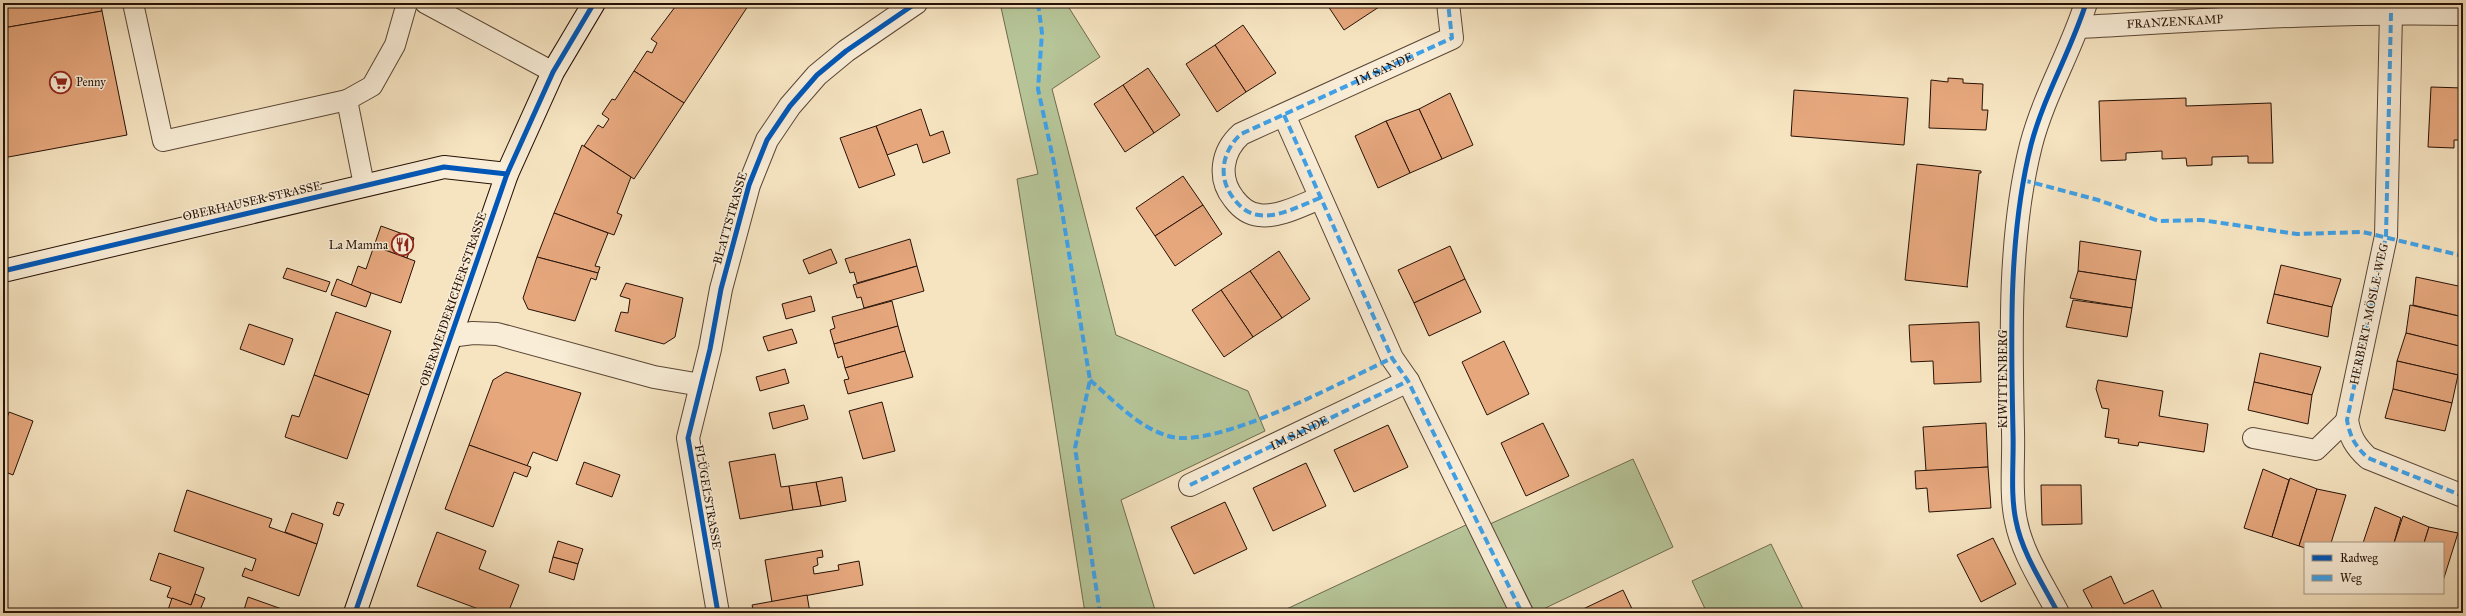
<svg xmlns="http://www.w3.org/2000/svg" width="2466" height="616" viewBox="0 0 2466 616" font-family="'IM FELL Great Primer',serif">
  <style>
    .green { fill: #b6c598; stroke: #6e6b4f }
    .building { fill: #e6a77d; stroke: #261106 }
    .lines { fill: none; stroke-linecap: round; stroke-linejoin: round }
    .lane-casing { stroke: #5a4635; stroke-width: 22 }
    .street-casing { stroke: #5a4635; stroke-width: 24 }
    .secondary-casing { stroke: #261106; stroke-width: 24 }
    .lane { stroke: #f9edd7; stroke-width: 20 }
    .street { stroke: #f9edd7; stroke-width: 22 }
    .secondary { stroke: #f9edd7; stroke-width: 22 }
    .quiet { stroke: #3ea1e9; stroke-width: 4; stroke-dasharray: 8 4; stroke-linecap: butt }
    .cycleway-casing { stroke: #f9edd7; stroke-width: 8 }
    .cycleway { stroke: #0057b8; stroke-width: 5 }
    .labels { text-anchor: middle; stroke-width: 3; stroke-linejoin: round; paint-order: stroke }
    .street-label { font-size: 12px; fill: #261106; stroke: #f9edd7 }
    .poi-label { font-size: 12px; fill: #261106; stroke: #f9edd7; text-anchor: start }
  </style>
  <rect width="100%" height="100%" fill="#f6e4c1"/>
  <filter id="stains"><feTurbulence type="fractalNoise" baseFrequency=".005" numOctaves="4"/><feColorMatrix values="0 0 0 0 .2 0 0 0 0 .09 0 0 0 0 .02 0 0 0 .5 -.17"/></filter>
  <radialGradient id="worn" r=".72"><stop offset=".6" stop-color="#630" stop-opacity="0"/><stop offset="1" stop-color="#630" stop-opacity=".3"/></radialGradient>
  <g class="green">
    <path d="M1000 3H1066L1100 57 1052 89 1116 335 1248 391 1265 431 1121 500 1156 613H1085L1017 179 1038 174Z"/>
    <path d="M1633 459 1673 547 1535 613 1490 524Z"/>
    <path d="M1468 524 1513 613H1502L1500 610 1493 613H1278Z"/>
    <path d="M1771 544 1805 613H1707L1692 581Z"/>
  </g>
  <g class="building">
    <path d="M3 3H101L102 11 3 28Z"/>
    <path d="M678 3H744L748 6 684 103 634 71 647 51 652 53 657 43 651 39Z"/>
    <path d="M1326 3H1385L1344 30Z"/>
    <path d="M102 11 127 135 3 158V28Z"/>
    <path d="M1243 25 1276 73 1246 92 1215 45Z"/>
    <path d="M1215 45 1246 92 1217 112 1186 64Z"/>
    <path d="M1148 68 1180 115 1154 133 1123 85Z"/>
    <path d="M634 71 684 103 634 179 584 146 598 125 603 128 609 119 602 114 612 99 615 100Z"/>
    <path d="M1948 78 1963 79V83L1983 84 1982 110H1988L1986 130 1929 128 1931 80 1948 82Z"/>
    <path d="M1123 85 1154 133 1125 152 1094 104Z"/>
    <path d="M2431 87 2463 88V140H2454V148L2428 147Z"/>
    <path d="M1794 90 1908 98 1904 145 1791 136Z"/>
    <path d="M1450 93 1473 145 1442 159 1419 109Z"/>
    <path d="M2186 98V106L2271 103 2273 163H2248V156L2212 157V165L2187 166 2186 158 2162 159V151L2126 153V160L2101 161 2099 101Z"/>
    <path d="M921 109 930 136 943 131 950 153 923 163 917 144 887 155 876 126Z"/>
    <path d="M1419 109 1442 159 1410 173 1386 121Z"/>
    <path d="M1386 121 1410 173 1378 188 1355 136Z"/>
    <path d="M876 126 895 175 859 188 840 138Z"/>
    <path d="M582 145 631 177 617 213 622 215 614 235 554 213Z"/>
    <path d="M1917 164 1981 171V173H1979L1967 286 1968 287 1905 280Z"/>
    <path d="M1183 176 1203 205 1155 236 1136 208Z"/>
    <path d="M1203 205 1222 234 1175 266 1155 236Z"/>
    <path d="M554 213 608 233 595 266 600 267 598 273 537 257Z"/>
    <path d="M381 226 414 238 407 258 374 246Z"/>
    <path d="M910 239 917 266 857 283 854 272 850 273 845 259Z"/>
    <path d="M2080 241 2141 251 2136 280 2078 271Z"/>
    <path d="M374 246 415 261 401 303 351 286 358 266 366 269Z"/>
    <path d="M1450 246 1465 279 1414 303 1398 270Z"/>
    <path d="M831 249 837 263 809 274 803 260Z"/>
    <path d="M1279 251 1310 299 1282 318 1250 271Z"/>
    <path d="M537 257 598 273 596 280 591 278 575 321 528 309 523 298Z"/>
    <path d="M2281 265 2341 279 2332 307 2274 294Z"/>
    <path d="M917 266 924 291 864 308 861 297 857 298 853 285Z"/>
    <path d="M287 268 330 282 326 292 283 278Z"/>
    <path d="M1250 271 1282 318 1253 337 1221 290Z"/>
    <path d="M2078 271 2136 280 2132 308 2070 298Z"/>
    <path d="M2416 277 2463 287V317L2413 305Z"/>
    <path d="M337 279 371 293 366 307 331 295Z"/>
    <path d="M1465 279 1481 312 1429 336 1414 303Z"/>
    <path d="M626 283 683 298 675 337 664 344 615 331 621 312 628 313 630 299 620 296Z"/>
    <path d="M1221 290 1253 337 1224 357 1192 310Z"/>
    <path d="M2274 294 2332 307 2328 337 2267 323Z"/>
    <path d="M811 296 815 311 786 319 782 304Z"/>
    <path d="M2073 300 2132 308 2127 337 2066 327Z"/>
    <path d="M892 301 898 326 834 344 830 330 835 328 832 317Z"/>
    <path d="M2410 305 2463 317V347L2406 333Z"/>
    <path d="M336 312 391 331 369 395 314 375Z"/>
    <path d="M1979 322 1981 382 1934 384 1933 361 1911 362 1909 325Z"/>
    <path d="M249 324 293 339 284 365 240 349Z"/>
    <path d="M898 326 905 351 845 368 842 356 838 358 834 344Z"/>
    <path d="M792 329 797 343 768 351 763 337Z"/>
    <path d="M2406 333 2463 347 2458 375 2397 361Z"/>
    <path d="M1504 341 1529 394 1487 415 1462 362Z"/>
    <path d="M905 351 913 377 848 394 844 380 849 379 845 368Z"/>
    <path d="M2260 353 2321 367 2312 395 2254 382Z"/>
    <path d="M2397 361 2458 375 2452 403 2393 389Z"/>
    <path d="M785 369 789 383 760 391 756 377Z"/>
    <path d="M506 372 581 393 557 461 533 452 527 466 469 445 493 380Z"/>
    <path d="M314 375 369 395 347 459 285 437 292 415 299 417Z"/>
    <path d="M2098 380 2163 391 2159 416 2208 424 2204 452 2139 442 2138 446 2118 443 2119 439 2105 437 2109 409 2102 408 2096 389Z"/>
    <path d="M2254 382 2312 395 2308 424 2248 410Z"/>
    <path d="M2393 389 2452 403 2445 431 2385 418Z"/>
    <path d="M882 402 895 451 863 459 849 411Z"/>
    <path d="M804 405 808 419 773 429 769 413Z"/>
    <path d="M9 412 33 421 13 475 3 471V430Z"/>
    <path d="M1543 423 1569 476 1526 496 1501 443Z"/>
    <path d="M1986 423 1988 467 1926 471 1923 427Z"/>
    <path d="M1388 425 1408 467 1354 492 1334 450Z"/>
    <path d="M469 445 531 467 527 477 514 472 493 527 445 509Z"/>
    <path d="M775 454 781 487 789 486 793 510 740 519 729 462Z"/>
    <path d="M584 462 620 475 612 497 576 484Z"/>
    <path d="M1306 463 1326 506 1273 531 1253 488Z"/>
    <path d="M1988 467 1991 508 1929 512 1927 488 1916 489 1915 471Z"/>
    <path d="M2263 469 2289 480 2272 537 2244 528Z"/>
    <path d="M842 477 846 501 821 506 816 482Z"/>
    <path d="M2290 478 2317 489 2299 546 2272 537Z"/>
    <path d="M816 482 821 506 793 510 789 486Z"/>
    <path d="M2041 485H2081L2082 524 2042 525Z"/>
    <path d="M2317 489 2346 495 2331 543H2305V548L2299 546Z"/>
    <path d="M187 490 272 519 269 527 317 544 299 596 242 576 245 568 252 571 256 559 174 531Z"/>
    <path d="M337 502 344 504 339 516 333 514Z"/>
    <path d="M1225 502 1247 549 1194 574 1171 527Z"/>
    <path d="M2375 507 2401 518 2394 543H2363Z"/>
    <path d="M292 513 323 524 317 544 285 532Z"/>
    <path d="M2403 516 2429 527 2424 543H2394Z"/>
    <path d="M2429 527 2458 533 2443 581V543H2424Z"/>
    <path d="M437 532 486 551 479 569 519 585 508 613H489L417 586Z"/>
    <path d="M1993 538 2016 584 1981 602 1957 555Z"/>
    <path d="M558 541 583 549 578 564 553 557Z"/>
    <path d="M822 550 823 557 817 558 818 565 813 567 814 574 839 570 838 565 859 561 863 585 772 602 765 560Z"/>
    <path d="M159 553 204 568 191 605 167 597 171 587 150 580Z"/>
    <path d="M553 557 578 564 574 580 549 572Z"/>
    <path d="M2111 576 2124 604 2153 590 2164 613H2095L2083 590Z"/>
    <path d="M1623 590 1634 613H1582L1581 610Z"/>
    <path d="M195 594 205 598 200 610 210 613H167L172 598 191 605Z"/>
    <path d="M807 595 810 613H754L752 605Z"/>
    <path d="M248 597 293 613H243Z"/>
    <path d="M2266 609 2279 613H2265Z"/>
  </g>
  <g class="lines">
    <defs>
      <g id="lane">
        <path d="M133 3 163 141 347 100"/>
        <path d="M425 3 553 72"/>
        <path d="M364 185 347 100 372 86 395 45 407 3"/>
        <path d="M2253 438 2316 450 2347 420"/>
      </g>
      <g id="street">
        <path d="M2391 13 2386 236 2347 420C2350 437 2355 446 2368 458L2463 496"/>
        <path id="s1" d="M2079 27C2207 20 2335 11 2463 14"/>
        <path d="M1284 115 1392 358 1408 381 1522 613"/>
        <path d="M1320 198C1302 205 1278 218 1259 215 1248 214 1240 207 1234 199 1217 178 1222 151 1241 134L1452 38 1448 3"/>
        <path d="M450 336 473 333 497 334 654 377 701 385"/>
        <path id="s2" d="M1190 485 1408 381"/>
        <path d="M718 613 688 438 710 349 721 289 749 185 767 140 790 106 817 75 846 51 916 3"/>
        <path d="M2058 613C2043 584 2022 553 2016 521 2010 494 2014 460 2013 432 2011 338 2008 237 2031 145 2044 95 2071 51 2086 3"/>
      </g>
      <g id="secondary">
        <path d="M3 271 444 167 507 174"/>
        <path d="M355 613 507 174 553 72 594 3"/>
      </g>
    </defs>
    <use href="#lane" class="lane-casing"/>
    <use href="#street" class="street-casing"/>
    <use href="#secondary" class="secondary-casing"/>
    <use href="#lane" class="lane"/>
    <use href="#street" class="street"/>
    <use href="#secondary" class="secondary"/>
    <g class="quiet">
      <path d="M1038 3 1042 33 1038 89 1054 163 1090 380 1075 448 1100 613"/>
      <path d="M2391 13 2386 236 2347 420C2350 437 2355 446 2368 458L2463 496"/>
      <path d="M1284 115 1392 358 1408 381 1522 613"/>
      <path d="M2023 180 2098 200 2159 221 2201 220 2297 234 2363 232 2463 256"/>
      <path id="s3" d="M1320 198C1302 205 1278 218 1259 215 1248 214 1240 207 1234 199 1217 178 1222 151 1241 134L1452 38 1448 3"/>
      <path d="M1090 380C1113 400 1138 427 1168 436 1215 451 1345 380 1392 358"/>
      <path d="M1190 485 1408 381"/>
    </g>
    <defs>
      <g id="cycleway">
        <path d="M3 271 444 167 507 174"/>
        <path d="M355 613 507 174 553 72 594 3"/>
        <path d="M718 613 688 438 710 349 721 289 749 185 767 140 790 106 817 75 846 51 916 3"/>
        <path d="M2058 613C2043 584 2022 553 2016 521 2010 494 2014 460 2013 432 2011 338 2008 237 2031 145 2044 95 2071 51 2086 3"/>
      </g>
    </defs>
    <use href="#cycleway" class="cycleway-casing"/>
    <use href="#cycleway" class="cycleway"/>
  </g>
  <defs>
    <symbol id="supermarket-ring" viewBox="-11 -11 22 22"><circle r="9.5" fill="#f9edd7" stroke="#8f2418" stroke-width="1.5"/><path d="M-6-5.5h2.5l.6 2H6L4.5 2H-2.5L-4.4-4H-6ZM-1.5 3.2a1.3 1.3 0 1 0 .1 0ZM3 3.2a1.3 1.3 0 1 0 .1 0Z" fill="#8f2418"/></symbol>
    <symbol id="restaurant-ring" viewBox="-11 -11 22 22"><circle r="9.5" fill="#f9edd7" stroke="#8f2418" stroke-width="1.5"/><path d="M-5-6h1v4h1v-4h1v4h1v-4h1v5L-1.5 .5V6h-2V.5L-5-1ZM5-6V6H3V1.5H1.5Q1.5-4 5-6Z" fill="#8f2418"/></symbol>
  </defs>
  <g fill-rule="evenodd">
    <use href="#supermarket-ring" x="48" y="70" width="25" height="25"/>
    <use href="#restaurant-ring" x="390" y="232" width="25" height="25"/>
  </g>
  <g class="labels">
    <g class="street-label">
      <text dy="4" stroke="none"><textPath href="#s1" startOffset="96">FRANZENKAMP</textPath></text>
      <text dy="4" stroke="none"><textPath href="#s3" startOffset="324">IM SANDE</textPath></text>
      <text transform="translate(252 201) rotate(-13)" y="4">OBERHAUSER STRASSE</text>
      <text transform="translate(730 218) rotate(-74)" y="4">BLATTSTRASSE</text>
      <text transform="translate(453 299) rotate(-71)" y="4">OBERMEIDERICHER STRASSE</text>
      <text transform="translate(2369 314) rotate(-78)" y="4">HERBERT-MÖSLE-WEG</text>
      <text transform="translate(2003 379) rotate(-90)" y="4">KIWITTENBERG</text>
      <text dy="4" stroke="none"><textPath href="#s2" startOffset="121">IM SANDE</textPath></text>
      <text transform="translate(708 497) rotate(80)" y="4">FLÜGELSTRASSE</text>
    </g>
    <g class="poi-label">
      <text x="76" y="86">Penny</text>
      <text x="388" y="249" text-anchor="end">La Mamma</text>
    </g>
  </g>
  <rect width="2466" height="616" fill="none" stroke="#f6e4c1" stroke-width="16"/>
  <rect x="4" y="4" width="2458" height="608" fill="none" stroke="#261106" stroke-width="2"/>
  <rect x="8" y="8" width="2450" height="600" fill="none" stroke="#261106"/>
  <rect x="2304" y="542" width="140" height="52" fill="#f9edd7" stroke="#a59583"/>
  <rect x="2312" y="555" width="20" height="6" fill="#0057b8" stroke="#a59583"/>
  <text x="2340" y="562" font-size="12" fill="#261106">Radweg</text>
  <rect x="2312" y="575" width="20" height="6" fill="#3ea1e9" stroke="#a59583"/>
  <text x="2340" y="582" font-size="12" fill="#261106">Weg</text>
  <rect width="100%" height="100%" filter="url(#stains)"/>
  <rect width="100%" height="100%" fill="url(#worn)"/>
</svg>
